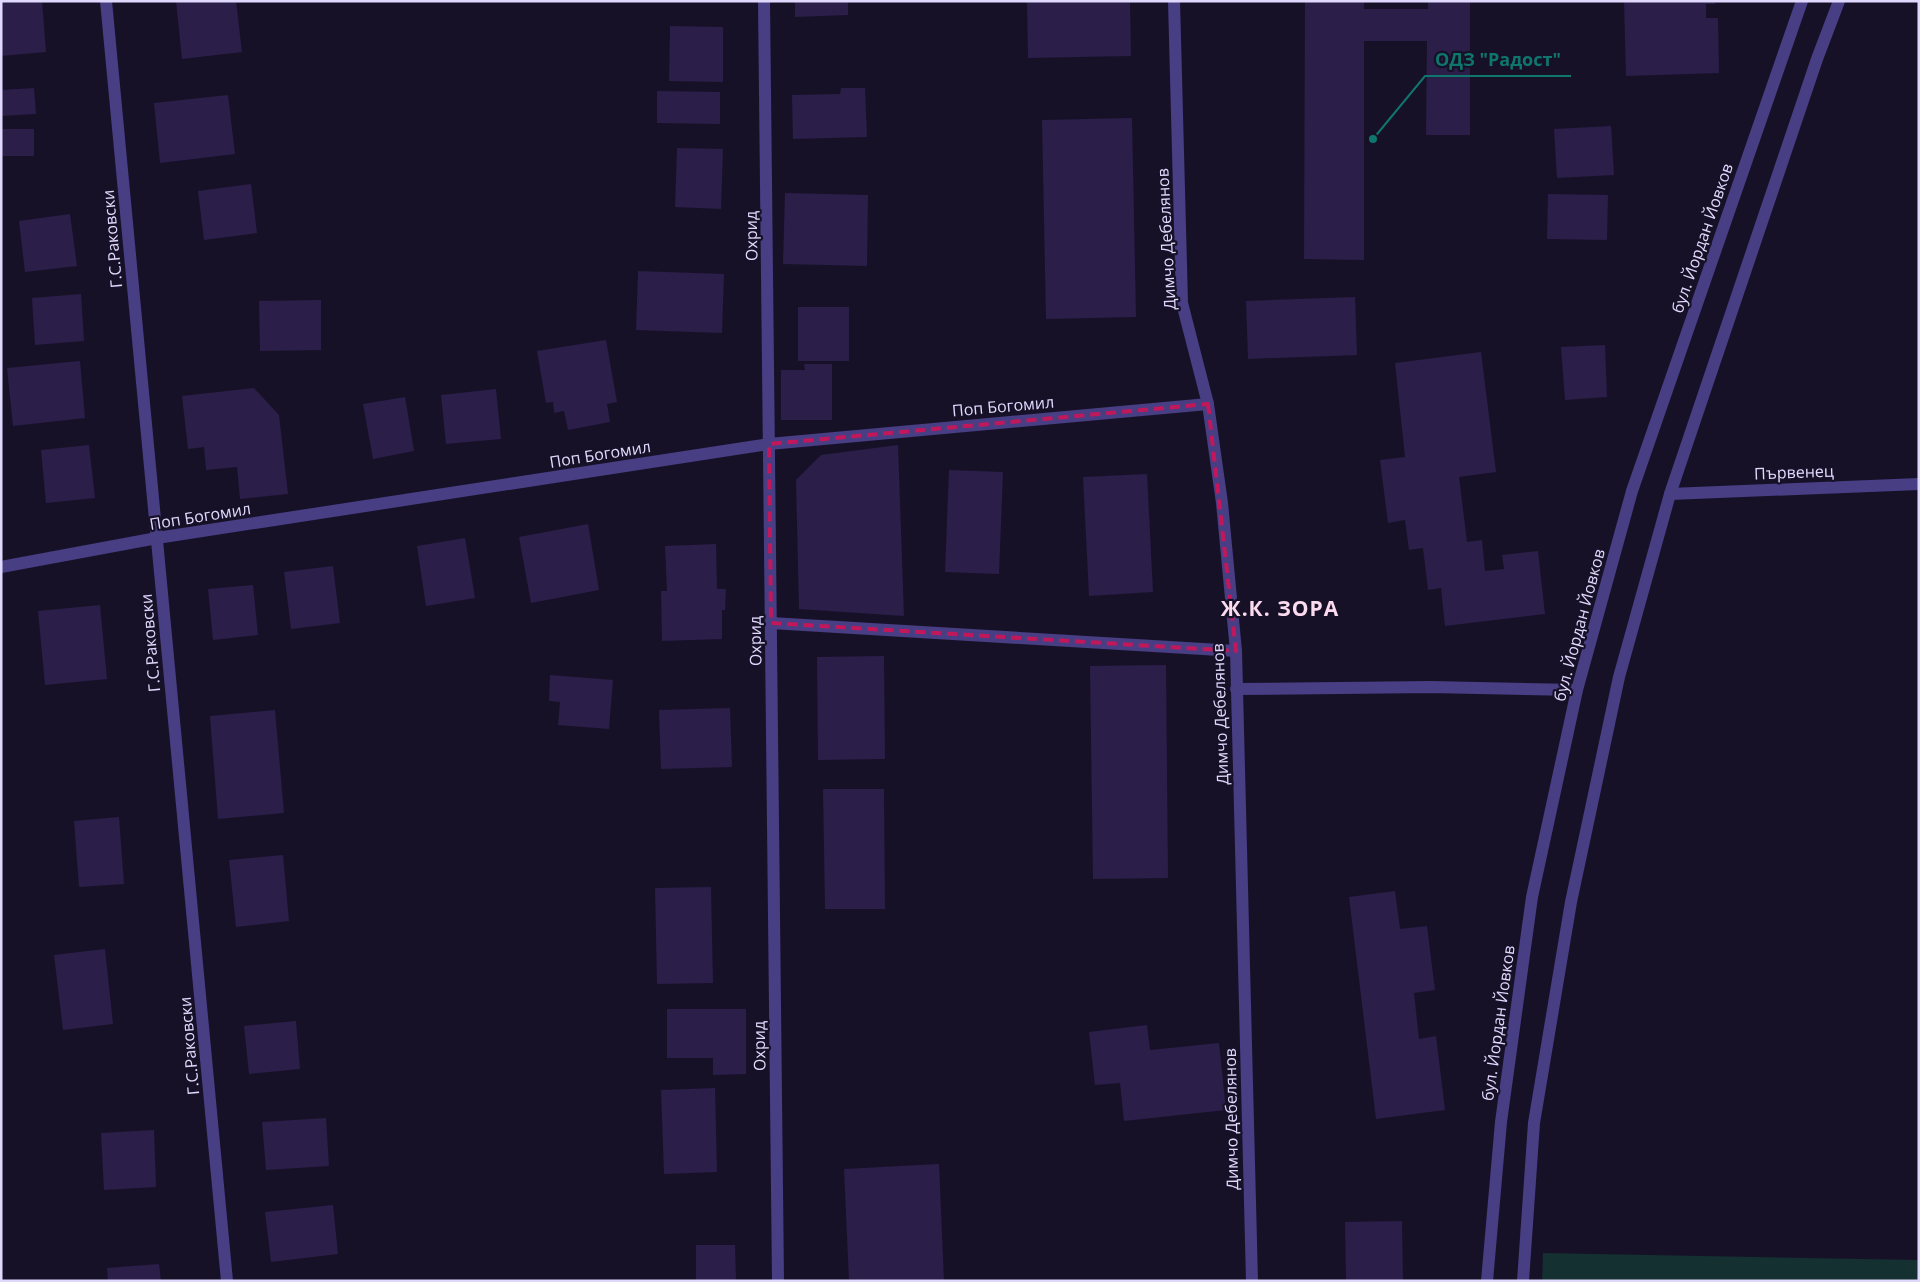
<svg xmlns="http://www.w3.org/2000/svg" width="1920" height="1282" viewBox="0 0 1920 1282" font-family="'Open Sans',sans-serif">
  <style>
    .grass { fill: #143031 }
    .building { fill: #2b1e48 }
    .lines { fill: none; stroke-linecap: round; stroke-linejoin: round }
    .minor { stroke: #483e84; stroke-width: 12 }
    .marked { fill: none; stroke: #c2185b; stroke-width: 4; stroke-dasharray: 10 6; stroke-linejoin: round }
    .labels { text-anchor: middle; stroke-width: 4.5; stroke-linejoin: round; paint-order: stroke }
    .street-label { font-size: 16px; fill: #e1d9fd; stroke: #171128 }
    .district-label { font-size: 21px; font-weight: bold; letter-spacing: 1px; fill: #fddbee; stroke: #171128 }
    .leader { fill: none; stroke: #0f766e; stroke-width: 2 }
    .callout-dot { fill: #0f766e; stroke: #171128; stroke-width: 2 }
    .callout-label { font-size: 18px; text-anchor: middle; font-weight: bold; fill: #0f766e; stroke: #171128; stroke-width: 4.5; stroke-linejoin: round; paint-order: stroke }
  </style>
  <rect width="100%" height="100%" fill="#171128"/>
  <path class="grass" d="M1543 1253 1919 1260V1281H1542Z"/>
  <g class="building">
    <path d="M1 1H42L46 52 1 56Z"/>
    <path d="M176 1H236L242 52 182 59Z"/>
    <path d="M795 1H848V15L795 17Z"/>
    <path d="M1027 1H1130L1131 56 1028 58Z"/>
    <path d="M1305 1H1364V9H1428V1H1470V135H1426L1427 41H1364V260L1304 259Z"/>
    <path d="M1642 1H1715V4H1706V18H1718L1719 73 1626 76 1624 2Z"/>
    <path d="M670 26 723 27V82L669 81Z"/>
    <path d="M34 88 36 114 1 116V90Z"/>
    <path d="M841 88H865L867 137 793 139 792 95 840 94Z"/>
    <path d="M657 91 720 92V124L657 123Z"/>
    <path d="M228 95 235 154 160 163 154 103Z"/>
    <path d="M1132 118 1136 317 1046 319 1042 120Z"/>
    <path d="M1611 126 1614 175 1557 178 1554 129Z"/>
    <rect x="1" y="129" width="33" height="27"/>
    <path d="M677 148 723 149 721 209 675 207Z"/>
    <path d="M251 184 257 233 204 240 198 191Z"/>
    <path d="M785 193 868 195 867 266 783 264Z"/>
    <path d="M1548 194 1608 195 1607 240 1547 239Z"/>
    <path d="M70 214 77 266 25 272 19 221Z"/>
    <path d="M638 271 724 274 722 333 636 330Z"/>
    <path d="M81 294 84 341 35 345 32 298Z"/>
    <path d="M1355 297 1357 355 1248 359 1246 301Z"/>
    <path d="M321 300V350L260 351 259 301Z"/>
    <rect x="798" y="307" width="51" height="54"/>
    <path d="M606 340 617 402 607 404 610 422 568 430 564 411 554 413 553 402 546 403 537 351Z"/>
    <path d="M1605 345 1607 397 1565 400 1561 347Z"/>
    <path d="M1481 352 1496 472 1459 477 1467 542 1482 540 1485 571 1504 569 1502 555 1538 551 1545 614 1445 626 1441 588 1428 590 1423 548 1409 550 1405 520 1388 523 1380 460 1405 457 1395 363Z"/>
    <path d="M80 361 85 418 13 426 7 368Z"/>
    <path d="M804 364H832V420H781V370H805Z"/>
    <path d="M254 388 279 415 288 494 240 499 237 467 206 470 204 447 188 449 182 396Z"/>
    <path d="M496 389 501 439 446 444 441 395Z"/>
    <path d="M405 397 414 451 373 459 363 404Z"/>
    <path d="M89 445 95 498 46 503 41 450Z"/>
    <path d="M898 445 904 616 799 609 796 480 821 455Z"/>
    <path d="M949 470 1003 472 999 574 945 572Z"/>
    <path d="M1147 474 1153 592 1089 596 1083 477Z"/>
    <path d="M588 524 599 590 531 603 519 537Z"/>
    <path d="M465 538 475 598 426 606 417 546Z"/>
    <path d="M716 544 717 589H726L725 610H722V639L662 641 661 591H667L665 546Z"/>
    <path d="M333 566 340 623 291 629 284 572Z"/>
    <path d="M253 585 258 635 213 640 208 589Z"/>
    <path d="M100 605 107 679 45 685 38 611Z"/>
    <path d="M884 656 885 759 818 760 817 657Z"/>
    <path d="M1166 665 1168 878 1093 879 1090 666Z"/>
    <path d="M550 675 613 680 609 729 558 725 560 702 549 701Z"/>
    <path d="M730 708 732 767 661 769 659 710Z"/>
    <path d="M275 710 284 813 218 819 210 716Z"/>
    <path d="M823 789H884L885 909H825Z"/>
    <path d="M119 817 124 884 79 887 74 821Z"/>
    <path d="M283 855 289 921 236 927 229 860Z"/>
    <path d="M711 887 713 983 657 984 655 888Z"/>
    <path d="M1395 891 1400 929 1427 926 1435 990 1414 993 1419 1039 1436 1036 1445 1110 1376 1119 1349 897Z"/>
    <path d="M105 949 113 1024 63 1030 54 955Z"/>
    <path d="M667 1009H746V1074L713 1075V1058H667Z"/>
    <path d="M296 1021 300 1069 249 1074 244 1026Z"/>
    <path d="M1147 1025 1150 1050 1219 1043 1226 1110 1124 1121 1120 1083 1095 1085 1089 1032Z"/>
    <path d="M715 1088 717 1172 664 1174 661 1090Z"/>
    <path d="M326 1118 329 1166 266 1170 262 1122Z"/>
    <path d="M154 1130 156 1187 104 1190 101 1133Z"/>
    <path d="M939 1164 944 1281H849L844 1169Z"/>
    <path d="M333 1205 338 1254 271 1262 265 1212Z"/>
    <path d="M1402 1221 1403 1281H1346L1345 1222Z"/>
    <path d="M696 1245H735L736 1281H696Z"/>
    <path d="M159 1264 161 1281H108L107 1268Z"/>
  </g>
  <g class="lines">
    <g class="minor">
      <path d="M106 1 227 1281"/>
      <path d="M764 1 778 1281"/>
      <path d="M1174 1 1182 303 1208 404 1222 503 1236 651 1252 1281"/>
      <path d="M1670 494 1919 484"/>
      <path d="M1 567 157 538 769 444 1208 404"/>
      <path d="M771 623 1236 651"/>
      <path d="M1236 689 1431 687 1577 690"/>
      <path d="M1487 1281 1501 1122 1532 897 1577 690 1632 491 1802 1"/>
      <path d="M1523 1281 1534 1123 1571 902 1619 677 1670 494 1817 59 1839 1"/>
    </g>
  </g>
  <path class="marked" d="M1208 404 1236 651 771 623 769 444Z"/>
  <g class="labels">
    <g class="street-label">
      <text transform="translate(751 236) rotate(-91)" y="6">Охрид</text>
      <text transform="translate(1702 238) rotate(-71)" y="6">бул. Йордан Йовков</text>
      <text transform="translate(112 239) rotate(-95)" y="6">Г.С.Раковски</text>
      <text transform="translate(1166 239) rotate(-93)" y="6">Димчо Дебелянов</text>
      <text transform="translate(1003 406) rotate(-5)" y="6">Поп Богомил</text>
      <text transform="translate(600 454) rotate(-9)" y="6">Поп Богомил</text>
      <text transform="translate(1794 472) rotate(-2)" y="6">Първенец</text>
      <text transform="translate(200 516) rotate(-9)" y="6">Поп Богомил</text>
      <text transform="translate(1579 625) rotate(-75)" y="6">бул. Йордан Йовков</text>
      <text transform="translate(755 641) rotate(-91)" y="6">Охрид</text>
      <text transform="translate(150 643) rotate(-95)" y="6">Г.С.Раковски</text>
      <text transform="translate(1220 714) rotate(-92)" y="6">Димчо Дебелянов</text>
      <text transform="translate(1498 1023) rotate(-82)" y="6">бул. Йордан Йовков</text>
      <text transform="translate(189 1046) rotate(-95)" y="6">Г.С.Раковски</text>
      <text transform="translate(759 1046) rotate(-91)" y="6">Охрид</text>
      <text transform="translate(1231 1119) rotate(-91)" y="6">Димчо Дебелянов</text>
    </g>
    <g class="district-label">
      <text x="1280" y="616">Ж.К. ЗОРА</text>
    </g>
  </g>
  <path class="leader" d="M1373 139L1425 76H1571"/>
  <circle class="callout-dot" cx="1373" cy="139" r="5"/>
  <g class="callout-label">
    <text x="1498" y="66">ОДЗ "Радост"</text>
  </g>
  <rect width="1920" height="1282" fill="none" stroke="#e1d9fd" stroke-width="5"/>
</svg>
